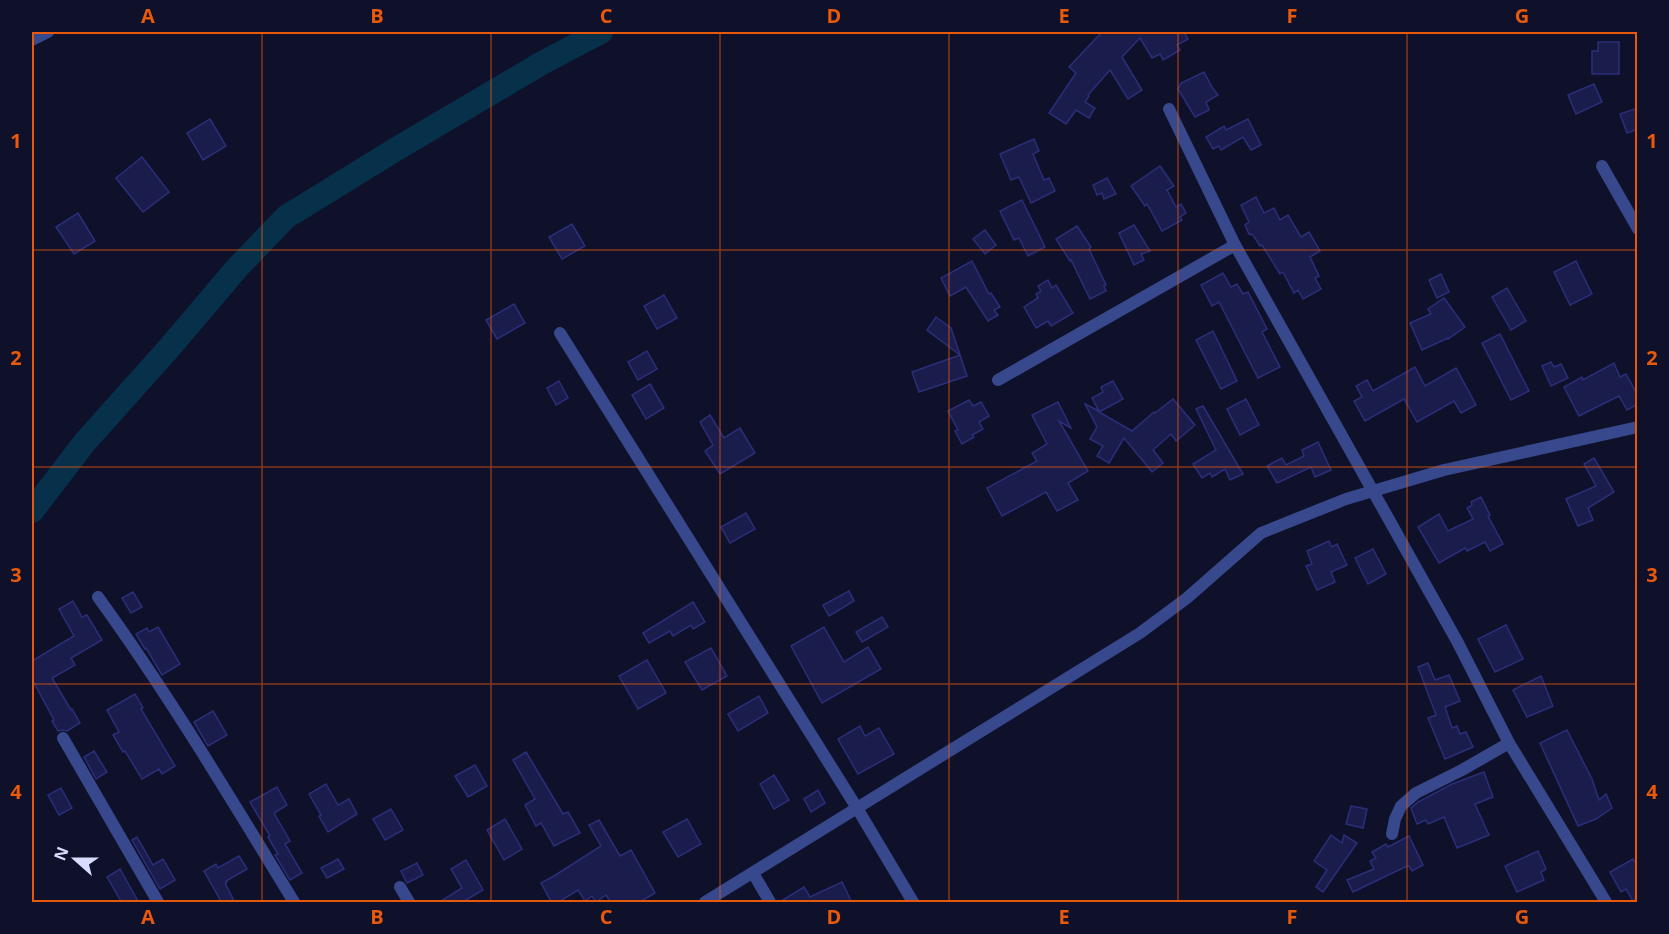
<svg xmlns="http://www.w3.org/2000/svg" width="1669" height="934" viewBox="0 0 1669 934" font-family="'Open Sans',sans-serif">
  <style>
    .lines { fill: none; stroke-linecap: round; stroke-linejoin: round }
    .river { stroke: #07304b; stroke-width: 24 }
    .building { fill: #1a1c4c; stroke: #2b2e79; stroke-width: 1.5 }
    .minor { stroke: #37498c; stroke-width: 12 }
    .grid { fill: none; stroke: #e8590c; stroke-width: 1.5; stroke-opacity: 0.55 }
    .neatline { fill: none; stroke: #e8590c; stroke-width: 2 }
    .grid-label { font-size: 20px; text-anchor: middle; font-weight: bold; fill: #e8590c }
  </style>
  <rect width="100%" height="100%" fill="#0f112a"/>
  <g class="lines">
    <path class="river" d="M32 511 85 442 170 347 237 268 286 217 398 148 542 63 601 32"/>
  </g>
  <g class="building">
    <path d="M1102 32H1184L1188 39 1177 45 1180 50 1163 60 1160 54 1152 58 1140 38 1122 57 1142 90 1128 99 1110 70 1088 95 1089 96 1085 102 1095 108 1089 118 1076 110 1066 124 1049 113 1076 73 1069 67Z"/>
    <path d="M1598 42H1619V74H1592V51H1598Z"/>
    <path d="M1204 72 1212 87 1218 95 1206 102 1209 110 1195 117 1178 89 1181 83Z"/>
    <path d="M1594 84 1602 102 1576 114 1568 95Z"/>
    <path d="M1638 108V129L1627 133 1620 114Z"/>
    <path d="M210 119 226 146 203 160 187 133Z"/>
    <path d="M1248 119 1261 145 1251 150 1243 137 1221 150 1219 146 1213 149 1206 137 1224 126 1226 130Z"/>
    <path d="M1034 139 1039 151 1033 154 1044 180 1049 178 1055 191 1031 203 1019 177 1011 180 1000 154Z"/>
    <path d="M142 157 169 192 143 212 116 178Z"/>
    <path d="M1160 166 1174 186 1167 190 1176 207 1181 204 1186 213 1180 217 1182 220 1162 231 1147 204 1145 206 1131 186Z"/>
    <path d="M1107 178 1116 194 1104 199 1102 193 1097 195 1093 185Z"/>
    <path d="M1256 197 1264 213 1274 208 1280 220 1288 215 1301 237 1309 232 1320 251 1310 257 1319 276 1315 278 1321 289 1303 299 1298 290 1294 293 1283 272 1280 274 1262 245 1260 246 1253 235 1249 234 1245 225 1249 222 1241 205Z"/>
    <path d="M1022 200 1045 247 1028 256 1019 238 1014 240 1000 211Z"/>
    <path d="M78 213 95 241 74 254 56 227Z"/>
    <path d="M572 224 585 246 562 259 549 237Z"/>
    <path d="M1134 225 1150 251 1141 254 1144 260 1134 265 1119 233Z"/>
    <path d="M1077 226 1091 247 1089 249 1106 285 1104 286 1106 291 1090 299 1071 260 1070 261 1056 239Z"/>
    <path d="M985 230 996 245 985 254 973 239Z"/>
    <path d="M972 261 989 294 991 293 1000 307 994 310 998 315 988 321 966 287 950 296 941 278Z"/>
    <path d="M1576 261 1592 294 1570 305 1554 272Z"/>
    <path d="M1223 273 1231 287 1237 284 1243 294 1248 292 1267 329 1262 332 1280 367 1258 378 1219 302 1212 306 1201 285Z"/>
    <path d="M1441 274 1449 292 1437 298 1429 280Z"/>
    <path d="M1048 280 1052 288 1056 285 1073 313 1051 326 1048 321 1036 328 1024 307 1038 298 1036 294 1041 291 1038 286Z"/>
    <path d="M1507 288 1526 321 1511 330 1492 297Z"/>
    <path d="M664 295 677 318 657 329 644 306Z"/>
    <path d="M1444 298 1465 327 1448 339V338L1422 350 1410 323 1431 314 1428 309Z"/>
    <path d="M514 304 525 323 497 339 486 320Z"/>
    <path d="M936 317 951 328 960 355 927 330Z"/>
    <path d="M1213 331 1237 381 1221 389 1196 340Z"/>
    <path d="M1500 334 1529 391 1511 400 1482 343Z"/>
    <path d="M647 351 657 369 638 380 628 362Z"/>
    <path d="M960 355 967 376 919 392 912 372Z"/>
    <path d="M1551 362 1554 367 1561 364 1568 378 1551 386 1542 366Z"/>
    <path d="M1614 363 1620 377 1626 374 1638 396V404L1627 410 1619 396 1579 416 1564 387 1582 377 1583 380Z"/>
    <path d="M1415 367 1425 386 1456 368 1476 405 1461 413 1454 401 1417 422 1404 399 1365 421 1354 401 1362 397 1356 386 1367 380 1373 391Z"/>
    <path d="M559 381 568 398 556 405 547 388Z"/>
    <path d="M1113 381 1123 399 1099 412 1132 431 1154 412 1155 413 1173 399 1195 425 1176 441 1171 434 1153 450 1163 463 1152 472 1124 438 1109 463 1097 456 1103 446 1090 439 1097 427 1085 404 1099 411 1092 398 1103 392 1101 387Z"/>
    <path d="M650 384 664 408 646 419 632 395Z"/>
    <path d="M1246 399 1259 425 1240 435 1227 409Z"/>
    <path d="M969 400 973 406 981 402 989 416 979 422 983 429 972 435 974 437 962 444 955 431 958 430 948 411Z"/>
    <path d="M1058 402 1071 428 1059 421 1088 471 1068 483 1078 500 1057 511 1046 492 1002 516 987 488 1037 461 1032 453 1047 444 1032 415Z"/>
    <path d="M1203 406 1243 474 1230 480 1225 469 1212 477 1210 473 1202 478 1193 464 1216 450 1196 409Z"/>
    <path d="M710 415 724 438 740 428 755 453 720 474 705 451 713 445 700 422Z"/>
    <path d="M1318 442 1331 470 1315 477 1311 467 1277 483 1267 466 1282 458 1286 465 1304 456 1302 450Z"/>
    <path d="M1594 458 1614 492 1588 508 1593 520 1578 526 1566 499 1596 486 1584 464Z"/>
    <path d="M1481 497 1490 515 1488 516 1503 544 1490 551 1485 542 1467 551 1465 548 1439 563 1418 527 1439 514 1448 531 1473 519 1467 508 1472 505 1471 502Z"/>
    <path d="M746 513 755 529 730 543 721 527Z"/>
    <path d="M1329 541 1332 547 1337 544 1347 565 1331 572 1335 582 1317 590 1306 566 1312 564 1307 551Z"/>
    <path d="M1373 549 1386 574 1368 584 1355 558Z"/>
    <path d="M849 591 854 601 829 616 823 605Z"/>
    <path d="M133 592 142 607 131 613 122 598Z"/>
    <path d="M73 601 82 617 87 615 102 640 71 658 75 665 52 678 71 710 72 709 80 723 67 731 62 730 58 731 52 721 54 720 32 679V661L74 636 59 609Z"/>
    <path d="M693 602 705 622 693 629 691 625 673 636 670 631 649 643 643 633Z"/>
    <path d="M882 617 888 627 862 642 856 632Z"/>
    <path d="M1506 625 1523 659 1495 672 1478 639Z"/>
    <path d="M158 627 180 664 162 675 146 648 145 649 136 634 147 628 149 632Z"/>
    <path d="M824 627 844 662 868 647 881 669 822 703 791 646Z"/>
    <path d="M711 648 727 676 702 690 685 662Z"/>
    <path d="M647 660 666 693 638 709 619 676Z"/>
    <path d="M1428 663 1435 680 1449 675 1460 701 1445 707 1452 728 1457 726 1460 734 1466 732 1473 747 1445 759 1428 718 1436 715 1418 667Z"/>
    <path d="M1541 676 1553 706 1527 717 1513 690Z"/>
    <path d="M135 694 143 708 141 709 175 766 162 774 159 769 142 779 125 751 123 752 113 735 119 732 107 710Z"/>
    <path d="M759 696 768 713 738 731 728 714Z"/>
    <path d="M213 711 227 735 208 746 194 722Z"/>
    <path d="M860 726 865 736 879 728 894 754 858 774 838 739Z"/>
    <path d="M1567 730 1592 779 1599 800 1606 794 1612 808 1596 819 1578 826 1540 743Z"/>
    <path d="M94 751 107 772 96 779 84 757Z"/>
    <path d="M526 752 563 814 568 812 580 833 554 846 541 823 536 826 525 805 535 799 513 760Z"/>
    <path d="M475 765 487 786 468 797 455 776Z"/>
    <path d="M1484 772 1493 797 1475 804 1489 835 1457 848 1444 817 1428 824 1426 820 1417 824 1411 808 1418 802 1452 784Z"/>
    <path d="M774 775 789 800 774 809 760 784Z"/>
    <path d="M326 784 338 805 349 799 357 814 328 832 319 816 321 815 309 794Z"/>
    <path d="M277 787 287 805 274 813 290 841 285 844 302 873 290 880 275 855 278 854 268 837 270 836 250 802Z"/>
    <path d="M61 788 72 808 59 815 48 795Z"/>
    <path d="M818 790 825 803 811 812 804 799Z"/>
    <path d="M1351 806 1367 809 1363 828 1346 824Z"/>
    <path d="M391 809 403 830 385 840 373 819Z"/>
    <path d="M505 819 522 849 504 860 487 830Z"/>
    <path d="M687 819 701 844 678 857 663 832Z"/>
    <path d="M599 820 620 856 631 850 655 893 638 903H611L606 895 596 902 592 896 585 901 578 890 557 903H552L541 883 554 876 601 846 589 825Z"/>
    <path d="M1331 835 1342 843 1344 835 1357 843 1323 892 1316 887 1327 870 1314 861Z"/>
    <path d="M1409 836 1423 865 1412 871 1409 866 1405 867 1353 892 1347 880 1374 869 1370 861 1376 858 1372 852 1386 844 1388 847Z"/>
    <path d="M137 837 153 865 163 859 175 880 160 889 132 840Z"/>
    <path d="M1538 851 1546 869 1541 872 1544 880 1517 892 1505 866Z"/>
    <path d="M239 856 247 869 226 881 227 882 225 883 235 903H222L204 871 216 864 218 868Z"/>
    <path d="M338 859 344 869 327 878 321 868Z"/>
    <path d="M1633 859 1638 867V903H1634L1626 889 1621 892 1610 872Z"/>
    <path d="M466 860 483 890 461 903H438L462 888 451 869Z"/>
    <path d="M417 863 423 875 407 883 401 871Z"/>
    <path d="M120 869 139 903H122L107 877Z"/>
    <path d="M842 882 852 903H778L804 887 810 897Z"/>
  </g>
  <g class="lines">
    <g class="minor">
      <path d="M32 40 48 32"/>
      <path d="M1169 109 1235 245 1457 641 1509 743 1606 902"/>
      <path d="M1602 166 1638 229"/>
      <path d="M560 333 857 808 913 902"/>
      <path d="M998 380 1235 245"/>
      <path d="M98 597C169 695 231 799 294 902"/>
      <path d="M63 738 158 902"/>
      <path d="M1392 834 1395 819 1401 806 1416 793 1462 770 1509 743"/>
      <path d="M753 873 770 902"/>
      <path d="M400 887 409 902"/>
      <path d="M705 902 1140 633 1187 598 1261 533 1346 499 1444 470 1638 427"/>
    </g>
  </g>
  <path class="grid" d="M262 32V902M491 32V902M720 32V902M949 32V902M1178 32V902M1407 32V902M32 250H1638M32 467H1638M32 684H1638"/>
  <rect width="1669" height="934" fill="none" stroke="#0f112a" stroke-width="66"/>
  <g transform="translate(75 859) rotate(291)" stroke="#0f112a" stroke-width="4.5" paint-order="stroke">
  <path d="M0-4.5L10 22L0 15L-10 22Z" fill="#d8ddff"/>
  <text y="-9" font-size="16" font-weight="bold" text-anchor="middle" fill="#d8ddff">N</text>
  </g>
  <rect x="33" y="33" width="1603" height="868" class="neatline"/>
  <g class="grid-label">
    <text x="148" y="23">A</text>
    <text x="377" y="23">B</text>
    <text x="606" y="23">C</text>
    <text x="834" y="23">D</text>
    <text x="1064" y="23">E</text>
    <text x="1292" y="23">F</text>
    <text x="1522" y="23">G</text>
    <text x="16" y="148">1</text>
    <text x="1652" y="148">1</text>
    <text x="16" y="365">2</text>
    <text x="1652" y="365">2</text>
    <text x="16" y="582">3</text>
    <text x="1652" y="582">3</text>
    <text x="16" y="799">4</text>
    <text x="1652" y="799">4</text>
    <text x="148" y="924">A</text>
    <text x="377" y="924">B</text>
    <text x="606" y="924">C</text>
    <text x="834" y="924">D</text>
    <text x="1064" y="924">E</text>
    <text x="1292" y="924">F</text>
    <text x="1522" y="924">G</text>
  </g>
</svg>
